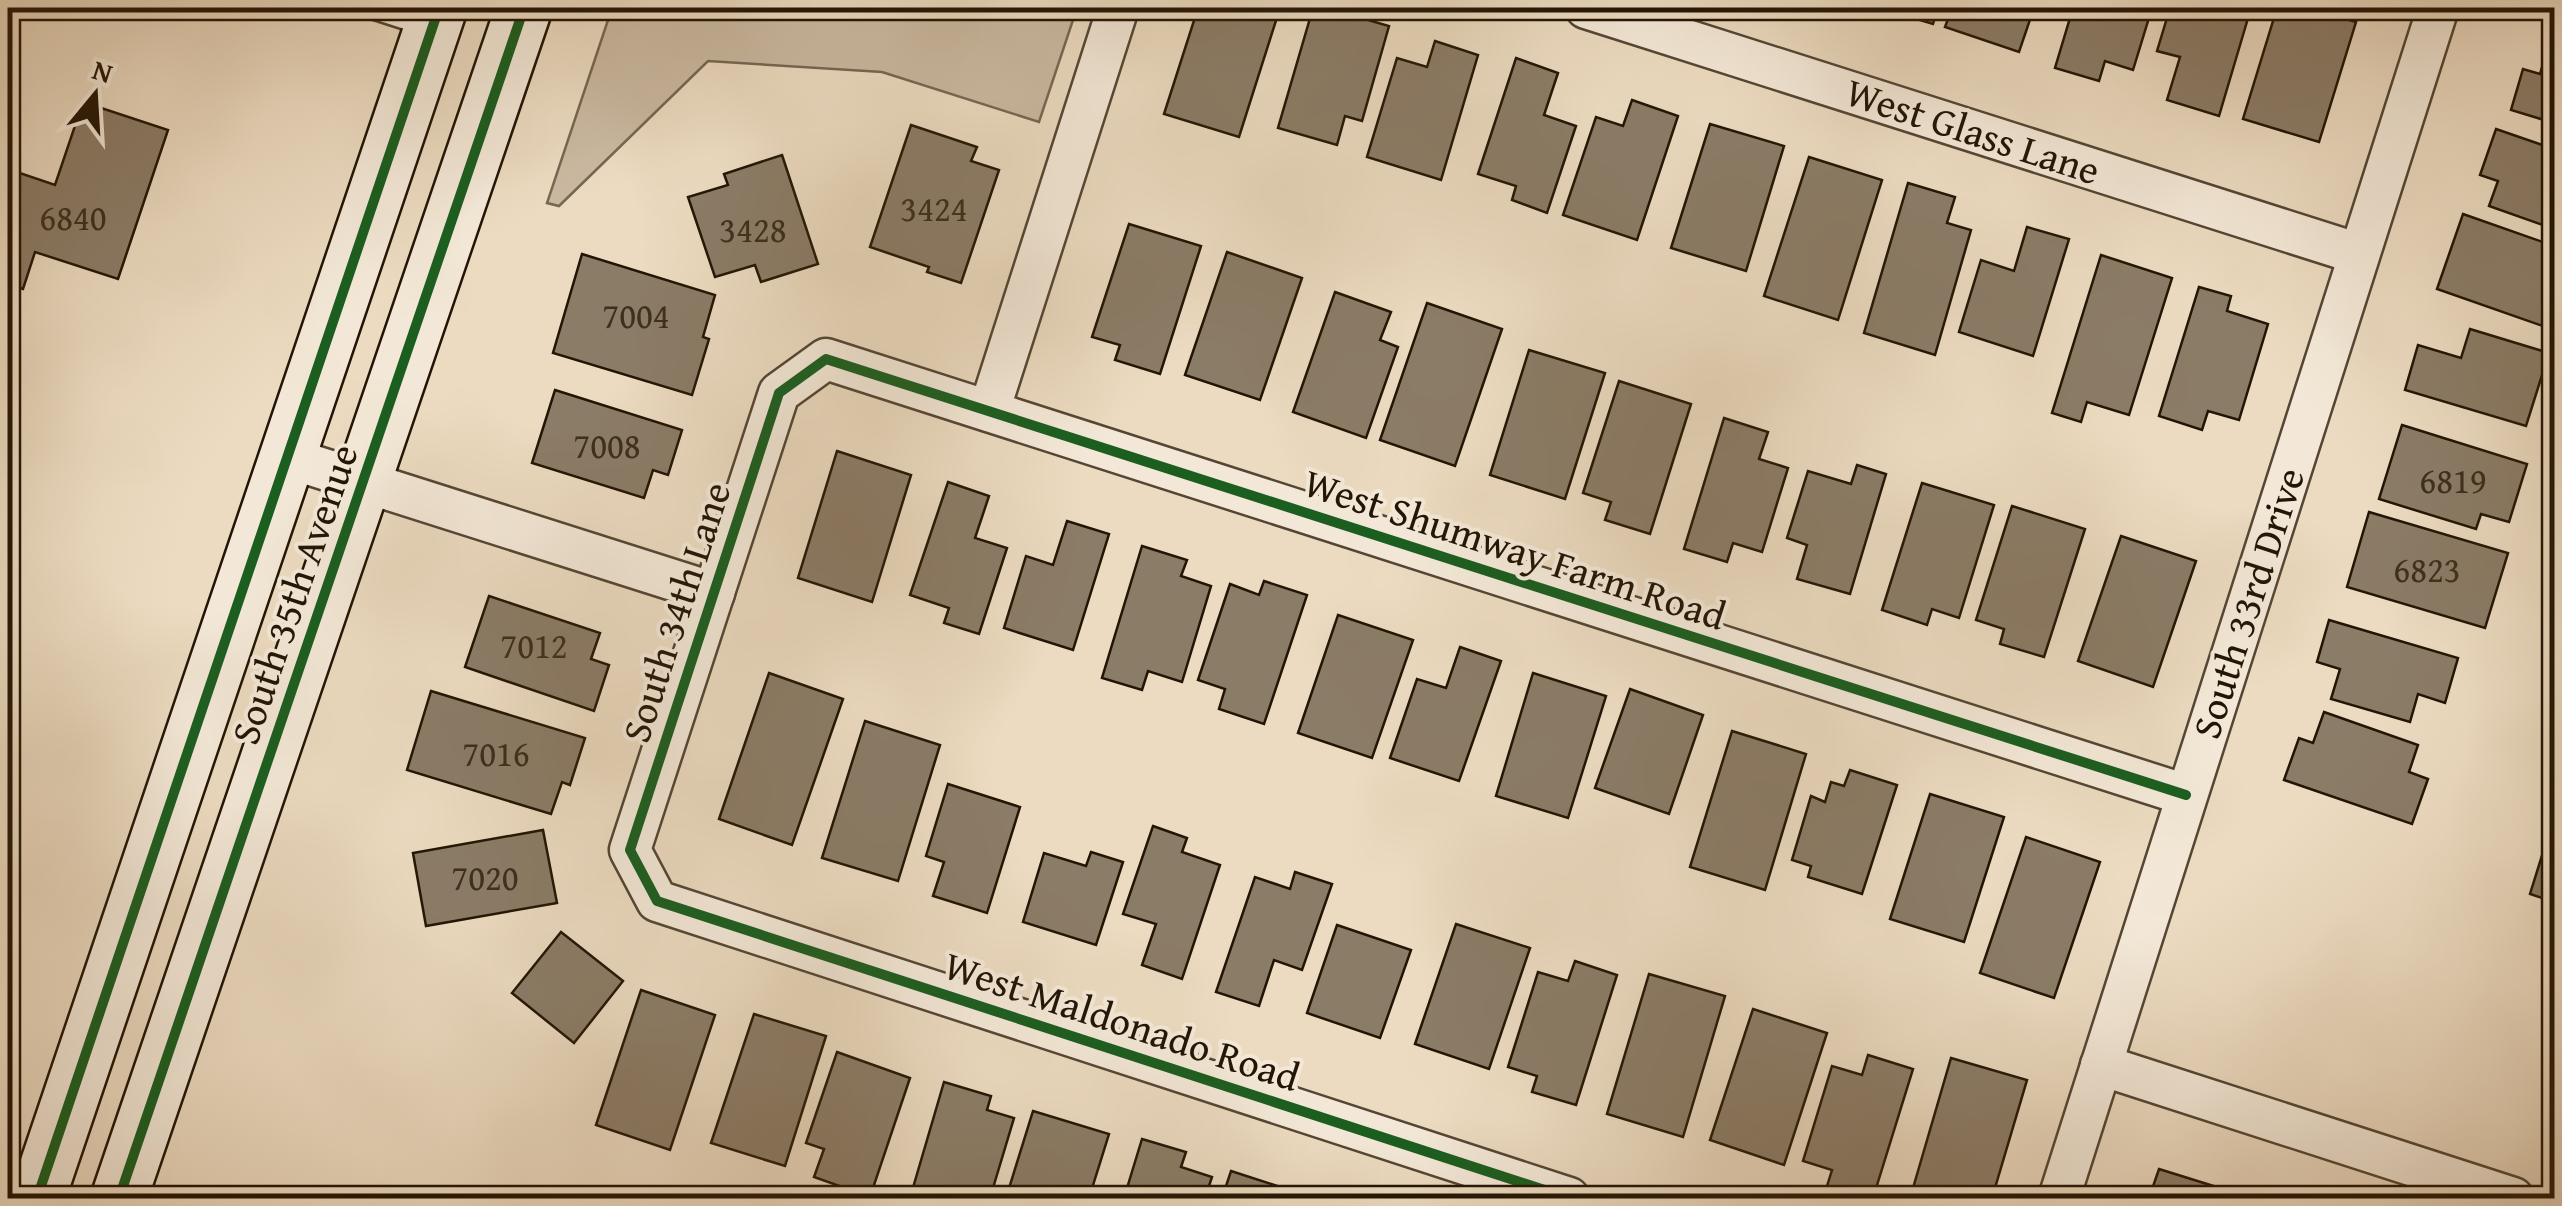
<svg xmlns="http://www.w3.org/2000/svg" width="2562" height="1206" viewBox="0 0 2562 1206" font-family="'Gentium Book Plus',serif">
  <style>
    .green { fill: #cab9a1; stroke: #766753; stroke-width: 2.5 }
    .building { fill: #8b7c67; stroke: #221505; stroke-width: 2.5 }
    .lines { fill: none; stroke-linecap: round; stroke-linejoin: round }
    .lane-casing { stroke: #544634; stroke-width: 25 }
    .street-casing { stroke: #544634; stroke-width: 45 }
    .secondary-casing { stroke: #221505; stroke-width: 60 }
    .lane { stroke: #f3e8d7; stroke-width: 20 }
    .street { stroke: #f3e8d7; stroke-width: 40 }
    .secondary { stroke: #f3e8d7; stroke-width: 55 }
    .cycleway-casing { stroke: #f3e8d7; stroke-width: 16 }
    .cycleway { stroke: #1b5e20; stroke-width: 10 }
    .labels { text-anchor: middle; stroke-width: 8; stroke-linejoin: round; paint-order: stroke }
    .number-label { font-size: 35px; fill: #3c2f1e }
    .street-label { font-size: 40px; fill: #221505; stroke: #f3e8d7 }
  </style>
  <rect width="100%" height="100%" fill="#ecdbc1"/>
  <filter id="stains"><feTurbulence type="fractalNoise" baseFrequency=".002" numOctaves="4"/><feColorMatrix values="0 0 0 0 .2 0 0 0 0 .09 0 0 0 0 .02 0 0 0 .5 -.17"/></filter>
  <radialGradient id="worn" r=".72"><stop offset=".6" stop-color="#630" stop-opacity="0"/><stop offset="1" stop-color="#630" stop-opacity=".3"/></radialGradient>
  <path class="green" d="M612 8H1077L1039 122 882 72 708 61 559 206 547 203Z"/>
  <g class="building">
    <path d="M1198 8H1280L1239 137 1164 114Z"/>
    <path d="M1313 8H1327L1389 26 1362 121 1345 116 1337 145 1278 128Z"/>
    <path d="M1880 8H1938L1933 24Z"/>
    <path d="M1952 8H2034L2019 52 1945 27Z"/>
    <path d="M2073 8H2152L2133 70 2105 61 2099 81 2055 68Z"/>
    <path d="M2170 8H2251L2219 116 2167 100 2180 57 2157 51Z"/>
    <path d="M2277 8H2310L2356 22 2319 142 2243 119Z"/>
    <path d="M2550 39 2554 41V123L2511 110 2523 69 2540 74Z"/>
    <path d="M1435 41 1478 55 1441 180 1367 157 1397 58 1427 67Z"/>
    <path d="M1516 58 1558 73 1544 115 1576 126 1547 213 1512 200 1516 186 1478 174Z"/>
    <path d="M1632 100 1678 116 1637 240 1563 215 1596 117 1623 126Z"/>
    <path d="M83 102 168 130 118 279 35 252 23 289 8 284V169L55 185Z"/>
    <path d="M1710 124 1784 146 1746 271 1671 248Z"/>
    <path d="M911 125 977 147 971 161 999 170 961 283 927 272 929 267 870 247Z"/>
    <path d="M2496 129 2554 149V229L2489 206 2498 181 2480 175Z"/>
    <path d="M782 155 818 264 761 282 755 265 715 277 688 197 728 185 724 174Z"/>
    <path d="M1809 157 1882 180 1838 320 1764 296Z"/>
    <path d="M1908 183 1955 197 1947 223 1971 230 1935 355 1864 333Z"/>
    <path d="M2463 214 2554 246V330L2437 289Z"/>
    <path d="M1129 224 1201 246 1160 374 1115 360 1120 345 1092 337Z"/>
    <path d="M2027 227 2069 239 2033 356 1959 332 1981 260 2014 271Z"/>
    <path d="M1227 252 1302 278 1260 400 1185 375Z"/>
    <path d="M582 254 715 295 703 337 709 339 692 395 553 353Z"/>
    <path d="M2101 255 2172 278 2129 415 2087 402 2081 422 2052 413Z"/>
    <path d="M2199 287 2231 296 2227 311 2268 324 2239 420 2208 411 2202 430 2159 416Z"/>
    <path d="M1335 292 1391 312 1380 340 1398 347 1366 438 1293 412Z"/>
    <path d="M1427 303 1502 329 1455 466 1380 440Z"/>
    <path d="M2470 329 2549 353 2526 426 2405 390 2418 345 2461 358Z"/>
    <path d="M1529 350 1605 373 1565 499 1490 475Z"/>
    <path d="M1619 381 1691 404 1650 534 1605 520 1611 502 1583 493Z"/>
    <path d="M555 390 682 430 668 475 653 470 644 498 532 463Z"/>
    <path d="M1724 418 1768 432 1759 459 1788 468 1762 552 1733 543 1727 562 1684 549Z"/>
    <path d="M2402 425 2527 464 2509 522 2481 514 2476 529 2379 499Z"/>
    <path d="M837 451 911 475 872 602 798 578Z"/>
    <path d="M1857 465 1886 474 1850 594 1797 579 1807 545 1787 538 1808 471 1851 484Z"/>
    <path d="M948 482 989 496 975 538 1007 548 979 634 944 623 949 608 910 595Z"/>
    <path d="M1922 483 1994 505 1959 618 1932 609 1927 625 1882 610Z"/>
    <path d="M2012 506 2085 529 2044 657 2000 644 2004 629 1976 620Z"/>
    <path d="M2369 512 2508 553 2485 628 2347 587Z"/>
    <path d="M1067 521 1109 534 1073 650 1004 628 1026 556 1053 565Z"/>
    <path d="M2121 536 2196 561 2153 687 2078 661Z"/>
    <path d="M1142 546 1187 560 1181 576 1211 586 1182 682 1148 671 1142 690 1102 678Z"/>
    <path d="M1264 581 1307 595 1264 724 1219 709 1225 689 1198 680 1230 584 1259 595Z"/>
    <path d="M489 596 600 633 591 659 609 665 594 711 465 667Z"/>
    <path d="M1338 615 1413 640 1372 758 1298 733Z"/>
    <path d="M2329 620 2458 658 2445 703 2418 694 2410 722 2331 699 2340 669 2317 662Z"/>
    <path d="M1460 647 1501 661 1459 781 1390 758 1417 679 1446 688Z"/>
    <path d="M769 673 843 699 792 845 719 819Z"/>
    <path d="M1533 673 1606 696 1568 818 1496 796Z"/>
    <path d="M1630 689 1703 715 1669 814 1595 788Z"/>
    <path d="M431 691 585 738 570 785 562 782 551 814 407 770Z"/>
    <path d="M2324 712 2418 745 2409 772 2428 779 2412 824 2284 780 2299 738 2313 743Z"/>
    <path d="M865 721 940 745 898 881 822 858Z"/>
    <path d="M1732 731 1806 754 1765 890 1690 867Z"/>
    <path d="M1850 770 1897 785 1862 894 1808 877 1811 866 1792 860 1811 796 1825 802 1831 782 1844 786Z"/>
    <path d="M948 784 1020 807 987 913 933 896 944 862 926 856Z"/>
    <path d="M1930 794 2004 817 1964 942 1890 919Z"/>
    <path d="M2554 817V902L2530 894Z"/>
    <path d="M1153 826 1187 838 1182 852 1220 865 1182 979 1142 965 1156 924 1123 914Z"/>
    <path d="M543 830 557 903 426 926 413 853Z"/>
    <path d="M2026 837 2100 862 2054 998 1980 973Z"/>
    <path d="M1091 852 1123 862 1096 945 1023 922 1044 853 1086 866Z"/>
    <path d="M1295 872 1332 884 1302 970 1274 960 1259 1006 1216 992 1255 877 1290 889Z"/>
    <path d="M1456 924 1530 948 1489 1069 1415 1044Z"/>
    <path d="M1337 925 1411 950 1380 1038 1307 1013Z"/>
    <path d="M561 932 623 981 574 1043 512 993Z"/>
    <path d="M1575 961 1617 975 1576 1105 1532 1092 1537 1076 1508 1067 1538 972 1568 981Z"/>
    <path d="M1649 974 1725 996 1683 1137 1607 1114Z"/>
    <path d="M641 990 715 1015 670 1150 596 1125Z"/>
    <path d="M1753 1009 1827 1033 1784 1165 1710 1140Z"/>
    <path d="M754 1014 826 1036 785 1166 711 1143Z"/>
    <path d="M837 1052 910 1078 870 1197 814 1177 824 1149 806 1143Z"/>
    <path d="M1868 1055 1913 1069 1873 1198 1827 1186 1832 1170 1803 1161 1832 1066 1862 1075Z"/>
    <path d="M1951 1058 2027 1080 1992 1198H1924L1911 1195Z"/>
    <path d="M944 1082 991 1096 987 1110 1014 1118 990 1198H910Z"/>
    <path d="M1033 1111 1109 1134 1089 1198H1006Z"/>
    <path d="M1142 1139 1186 1152 1181 1167 1212 1177 1205 1198H1124Z"/>
    <path d="M2159 1169 2252 1198H2149Z"/>
    <path d="M1231 1171 1305 1195 1304 1198H1222Z"/>
  </g>
  <g class="lines">
    <defs>
      <path id="lane" d="M372 8 431 27"/>
      <g id="street">
        <path d="M1586 8 2359 254"/>
        <path d="M989 411 1118 8"/>
        <path d="M286 457 714 593"/>
        <path d="M2101 1065 2513 1198"/>
        <path d="M1569 1198 657 901 630 850 779 393 826 359 2186 795"/>
        <path d="M2059 1198 2438 8"/>
      </g>
      <g id="secondary">
        <path d="M37 1198 439 8"/>
        <path d="M119 1198 524 8"/>
      </g>
    </defs>
    <use href="#lane" class="lane-casing"/>
    <use href="#street" class="street-casing"/>
    <use href="#secondary" class="secondary-casing"/>
    <use href="#lane" class="lane"/>
    <use href="#street" class="street"/>
    <use href="#secondary" class="secondary"/>
    <defs>
      <g id="cycleway">
        <path d="M37 1198 439 8"/>
        <path d="M119 1198 524 8"/>
        <path d="M1569 1198 657 901 630 850 779 393 826 359 2186 795"/>
      </g>
    </defs>
    <use href="#cycleway" class="cycleway-casing"/>
    <use href="#cycleway" class="cycleway"/>
  </g>
  <g class="labels">
    <g class="number-label">
      <text x="934" y="221">3424</text>
      <text x="73" y="230">6840</text>
      <text x="753" y="242">3428</text>
      <text x="636" y="328">7004</text>
      <text x="607" y="458">7008</text>
      <text x="2453" y="493">6819</text>
      <text x="2427" y="582">6823</text>
      <text x="534" y="658">7012</text>
      <text x="496" y="766">7016</text>
      <text x="485" y="890">7020</text>
    </g>
    <g class="street-label">
      <text transform="translate(1973 131) rotate(18)" y="14">West Glass Lane</text>
      <text transform="translate(1515 549) rotate(18)" y="14">West Shumway Farm Road</text>
      <text transform="translate(294 594) rotate(-71)" y="14">South 35th Avenue</text>
      <text transform="translate(2248 603) rotate(-72)" y="14">South 33rd Drive</text>
      <text transform="translate(676 612) rotate(-72)" y="14">South 34th Lane</text>
      <text transform="translate(1122 1021) rotate(18)" y="14">West Maldonado Road</text>
    </g>
  </g>
  <rect width="2562" height="1206" fill="none" stroke="#ecdbc1" stroke-width="40"/>
  <rect x="10" y="10" width="2542" height="1186" fill="none" stroke="#221505" stroke-width="5"/>
  <rect x="20" y="20" width="2522" height="1166" fill="none" stroke="#221505" stroke-width="2.5"/>
  <g transform="translate(95 95) rotate(18)" stroke="#f3e8d7" stroke-width="8" paint-order="stroke">
  <path d="M0-8L18 38L0 25L-18 38Z" fill="#221505"/>
  <text y="-15" font-size="28" font-weight="bold" text-anchor="middle" fill="#221505">N</text>
  </g>
  <rect width="100%" height="100%" filter="url(#stains)"/>
  <rect width="100%" height="100%" fill="url(#worn)"/>
</svg>
